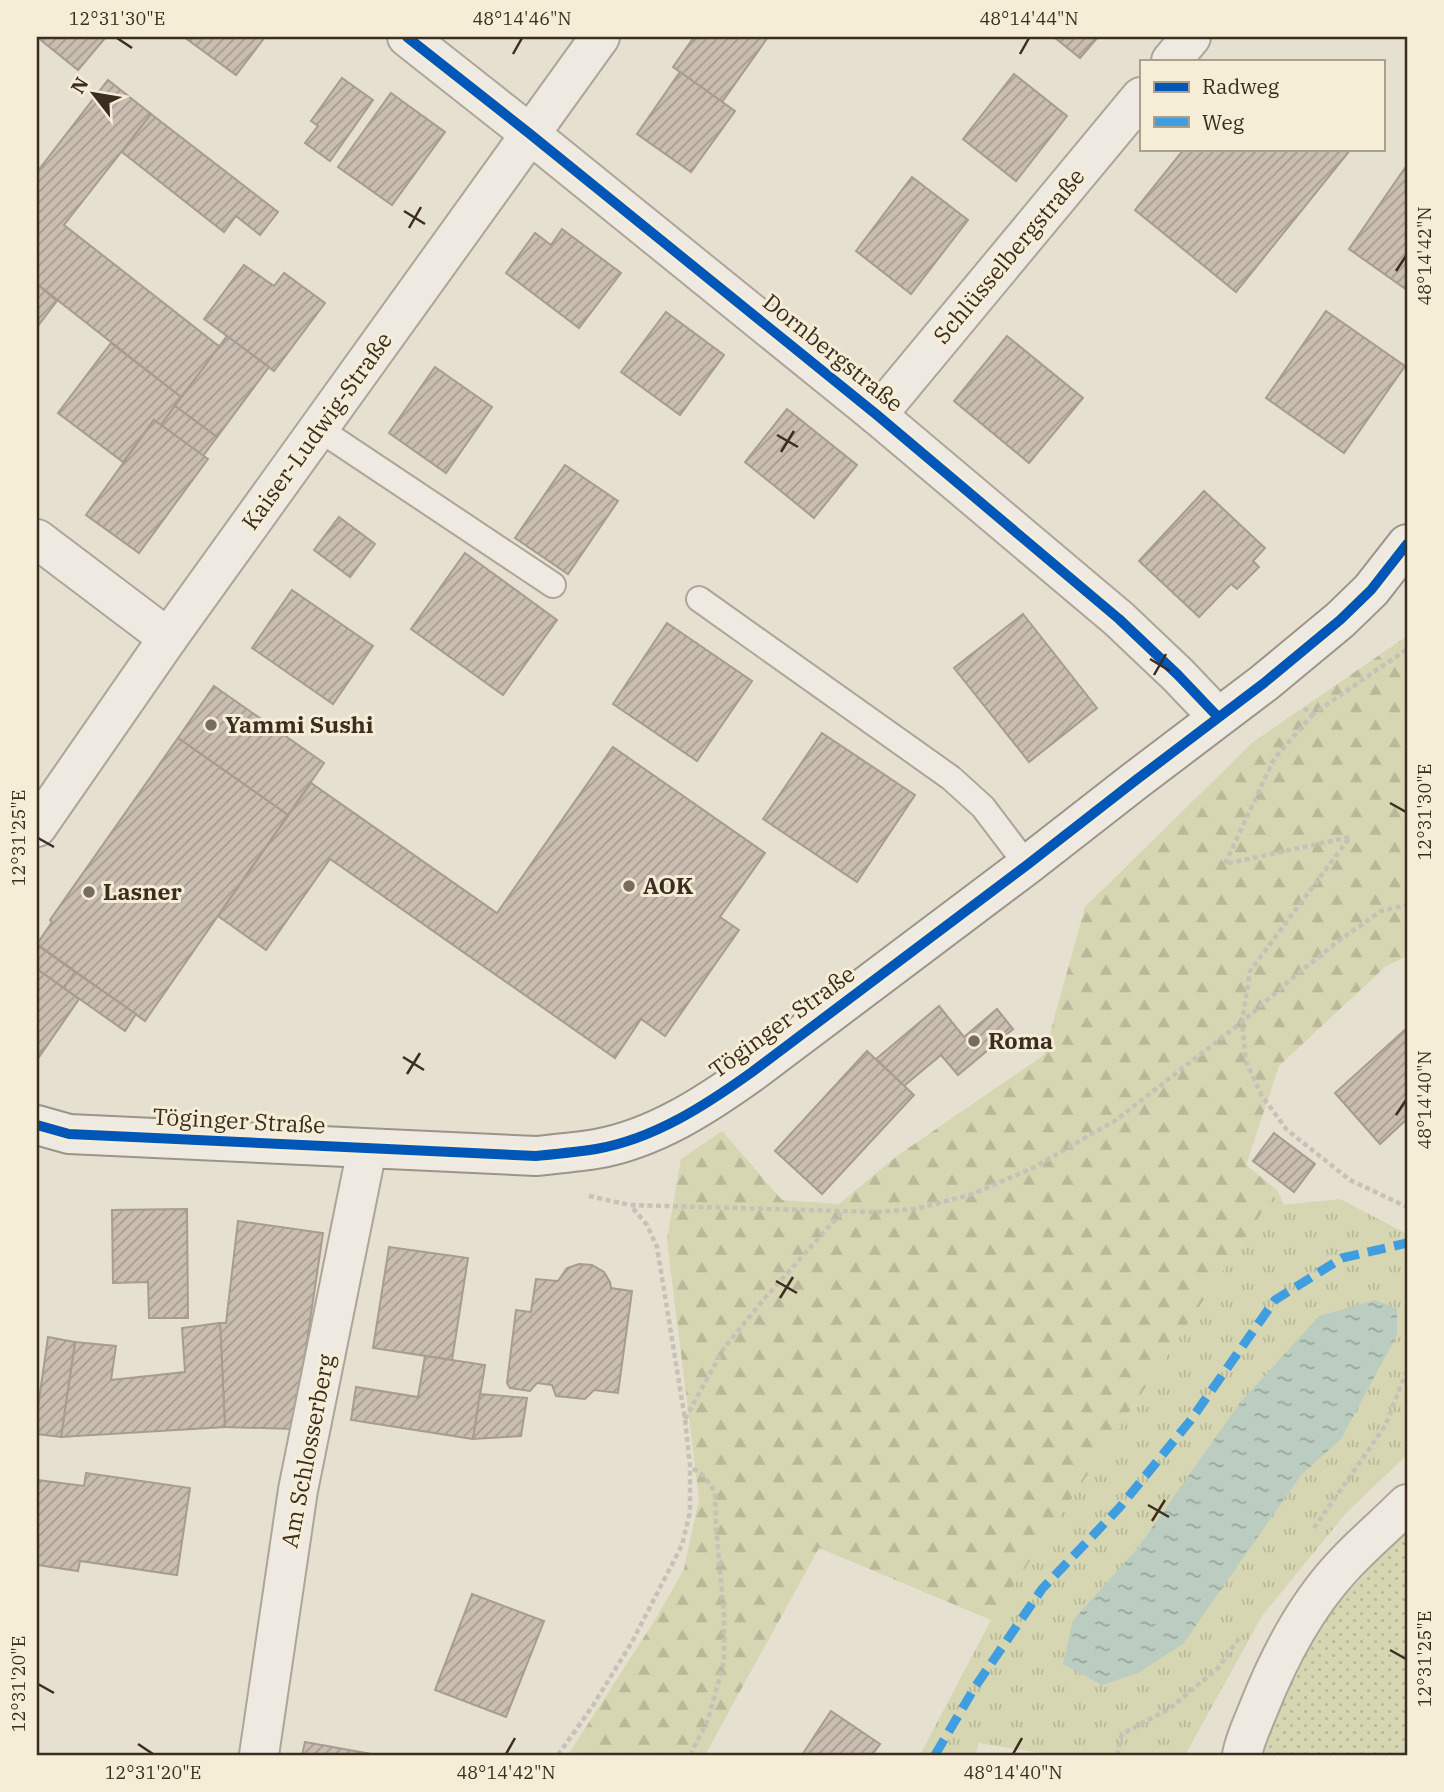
<svg xmlns="http://www.w3.org/2000/svg" width="1444" height="1792" viewBox="0 0 1444 1792" font-family="'IBM Plex Serif',serif">
  <style>
    .grass { fill: url(#grass-dots) }
    .forest { fill: url(#forest-firs) }
    .park { fill: url(#park-tufts) }
    .water { fill: url(#water-ripples) }
    .building { fill: url(#building-hatch); stroke: #a79c8f; stroke-width: 2 }
    .lines { fill: none; stroke-linecap: round; stroke-linejoin: round }
    .lane-casing { stroke: #aca598; stroke-width: 28 }
    .street-casing { stroke: #aca598; stroke-width: 42 }
    .secondary-casing { stroke: #9b9488; stroke-width: 42 }
    .path { stroke: #c7c1b8; stroke-width: 4.5; stroke-dasharray: 5 3.5; stroke-linecap: butt }
    .lane { stroke: #eeeae2; stroke-width: 24 }
    .street { stroke: #eeeae2; stroke-width: 38 }
    .secondary { stroke: #eeeae2; stroke-width: 38 }
    .quiet { stroke: #3f9de0; stroke-width: 9; stroke-dasharray: 18 9; stroke-linecap: butt }
    .cycleway-casing { stroke: #f6edd7; stroke-width: 15 }
    .cycleway { stroke: #0057b8; stroke-width: 10 }
    .ticks { fill: none; stroke: #3b2d20; stroke-width: 2.5 }
    .poi-dot { fill: #776c5e; stroke: #f6edd7; stroke-width: 2.5 }
    .labels { text-anchor: middle; stroke-width: 6; stroke-linejoin: round; paint-order: stroke }
    .street-label { font-size: 23px; fill: #3b2d20; stroke: #f6edd7 }
    .poi-label { font-size: 23px; font-weight: bold; fill: #3b2d20; stroke: #f6edd7; text-anchor: start }
    .neatline { fill: none; stroke: #3b2d20; stroke-width: 2.5 }
    .ticks-label { font-size: 18px; text-anchor: middle; fill: #3b2d20 }
  </style>
  <defs>
    <pattern id="grass-dots" width="8" height="8" patternUnits="userSpaceOnUse" patternTransform="scale(1.75)"><rect width="8" height="8" fill="#d6d6b2"/><path d="M2 2h.1M6 6h.1" fill="none" stroke="#b9b899" stroke-width="1.8" stroke-linecap="round"/></pattern>
    <pattern id="forest-firs" width="22" height="20" patternUnits="userSpaceOnUse" patternTransform="scale(1.75)"><rect width="22" height="20" fill="#d6d6b2"/><path d="M5 1l3.5 6h-7zM16 11l3.5 6h-7z" fill="#b9b899"/></pattern>
    <pattern id="park-tufts" width="24" height="20" patternUnits="userSpaceOnUse" patternTransform="scale(1.75)"><rect width="24" height="20" fill="#d6d6b2"/><path d="M3 7l-1-3M5 7V3M7 7l1-3M15 17l-1-3M17 17v-4M19 17l1-3" fill="none" stroke="#b9b899"/></pattern>
    <pattern id="water-ripples" width="26" height="14" patternUnits="userSpaceOnUse" patternTransform="scale(1.75)"><rect width="26" height="14" fill="#bbccc1"/><path d="M2 4q2-2 4 0t4 0M15 11q2-2 4 0t4 0" fill="none" stroke="#99a69c"/></pattern>
    <pattern id="building-hatch" width="6" height="6" patternUnits="userSpaceOnUse" patternTransform="scale(1.75)"><rect width="6" height="6" fill="#cabeb1"/><path d="M-1 1l2-2M0 6l6-6M5 7l2-2" fill="none" stroke="#a59b90"/></pattern>
  </defs>
  <rect width="100%" height="100%" fill="#e6e0d0"/>
  <path class="grass" d="M1407 1529V1755H1261L1275 1707 1323 1619Z"/>
  <path class="forest" d="M1407 636V956L1385 967 1279 1066 1246 1165 1277 1190 991 1620 819 1548 705 1755H568L655 1620 684 1569 699 1499 667 1240 681 1159 722 1131 782 1200 839 1204 897 1156 1044 1055 1085 907 1253 742Z"/>
  <path class="park" d="M1277 1190 1284 1205 1340 1199 1407 1234V1455L1346 1513 1262 1616 1185 1755H1052L979 1743 975 1755H920L991 1620Z"/>
  <path class="water" d="M1375 1300 1397 1309V1335L1341 1439 1301 1475 1183 1644 1138 1673 1102 1685 1063 1664 1073 1620 1137 1549 1239 1404 1319 1316Z"/>
  <g class="building">
    <path d="M37 37H106L78 70Z"/>
    <path d="M184 37H265L236 75Z"/>
    <path d="M694 37H768L722 102 673 67Z"/>
    <path d="M1054 37H1098L1080 58Z"/>
    <path d="M680 72 735 111 691 172 637 134Z"/>
    <path d="M1014 74 1067 116 1016 181 963 139Z"/>
    <path d="M342 78 373 100 330 161 305 143 318 126 311 121Z"/>
    <path d="M108 80 151 114 64 225 220 347 181 397 37 284V172Z"/>
    <path d="M391 93 445 132 392 205 338 167Z"/>
    <path d="M151 114 278 212 260 235 236 216 224 232 122 152Z"/>
    <path d="M1184 149H1351L1236 292 1135 210Z"/>
    <path d="M1407 165V290L1349 249Z"/>
    <path d="M912 177 968 220 911 294 856 251Z"/>
    <path d="M562 229 621 273 579 328 506 273 535 233 551 245Z"/>
    <path d="M244 265 274 286 284 273 325 303 274 371 204 319Z"/>
    <path d="M37 284 57 301 37 327Z"/>
    <path d="M1326 311 1405 366 1344 453 1266 398Z"/>
    <path d="M666 312 724 355 680 415 621 372Z"/>
    <path d="M227 336 269 367 217 437 175 406Z"/>
    <path d="M1007 336 1083 398 1029 463 954 401Z"/>
    <path d="M111 343 181 397 161 425 154 420 123 462 58 413Z"/>
    <path d="M435 367 492 407 446 473 389 433Z"/>
    <path d="M175 406 217 437 203 456 161 425Z"/>
    <path d="M787 409 857 465 814 518 745 462Z"/>
    <path d="M154 420 208 459 139 553 86 515Z"/>
    <path d="M565 465 618 501 568 574 515 538Z"/>
    <path d="M1204 491 1265 548 1253 561 1259 567 1237 589 1231 584 1199 617 1139 561Z"/>
    <path d="M339 517 375 544 350 577 314 550Z"/>
    <path d="M465 553 557 620 503 695 411 629Z"/>
    <path d="M292 590 373 646 333 704 252 648Z"/>
    <path d="M1023 614 1097 708 1029 762 954 668Z"/>
    <path d="M667 623 752 681 697 761 613 704Z"/>
    <path d="M214 686 324 763 288 815 178 738Z"/>
    <path d="M822 733 915 795 857 882 763 819Z"/>
    <path d="M178 738 288 815 145 1021 37 944 52 922 50 920Z"/>
    <path d="M613 747 765 853 720 917 739 930 665 1036 641 1019 615 1058 330 859 266 950 218 916 311 783 497 913Z"/>
    <path d="M37 945 75 972 64 988 37 969Z"/>
    <path d="M37 969 79 999 37 1060Z"/>
    <path d="M75 972 136 1014 125 1031 64 988Z"/>
    <path d="M939 1006 964 1037 997 1009 1013 1029 958 1075 941 1055 904 1086 876 1059Z"/>
    <path d="M1407 1028V1119L1380 1144 1335 1093Z"/>
    <path d="M867 1051 914 1095 822 1194 775 1151Z"/>
    <path d="M1274 1133 1315 1164 1294 1192 1253 1161Z"/>
    <path d="M187 1209 188 1318H149L148 1282 113 1283 112 1210Z"/>
    <path d="M238 1221 323 1233 294 1429 225 1427 220 1323H226Z"/>
    <path d="M389 1247 468 1258 452 1360 373 1348Z"/>
    <path d="M579 1264 592 1265 604 1272 610 1282 611 1288 632 1291 618 1393 594 1390 585 1399 556 1396 552 1385 537 1383 530 1391 510 1388 507 1383 516 1310 531 1312 536 1279 558 1281 567 1268Z"/>
    <path d="M220 1323 225 1427 61 1437 75 1342 116 1346 111 1380 185 1372 182 1328Z"/>
    <path d="M48 1337 75 1342 61 1437 37 1434V1414Z"/>
    <path d="M425 1356 485 1365 473 1439 351 1420 356 1387 418 1397Z"/>
    <path d="M480 1394 527 1398 521 1436 473 1439Z"/>
    <path d="M86 1473 190 1488 177 1575 80 1561 78 1571 37 1565V1480L84 1486Z"/>
    <path d="M472 1594 544 1621 506 1717 435 1690Z"/>
    <path d="M831 1711 880 1744 872 1755H802Z"/>
    <path d="M305 1742 377 1755H302Z"/>
  </g>
  <g class="lines">
    <defs>
      <g id="lane">
        <path d="M319 429 553 585"/>
        <path d="M699 599 951 778 983 807 1027 865"/>
      </g>
      <g id="street">
        <path d="M407 37 530 134 877 415 1119 619 1178 675 1218 717"/>
        <path d="M1171 61 1191 37"/>
        <path d="M877 415 1141 97"/>
        <path d="M37 539 168 638"/>
        <path d="M37 827 168 638 600 37"/>
        <path d="M259 1755 298 1490 367 1149"/>
        <path d="M1242 1755C1245 1739 1252 1725 1258 1710 1278 1659 1304 1608 1342 1567 1362 1545 1386 1525 1407 1504"/>
      </g>
      <path id="secondary" d="M37 1125 69 1134 536 1156C556 1154 577 1152 596 1149 654 1139 706 1105 752 1072L1027 865 1136 780 1264 683 1340 620 1371 590 1407 544"/>
    </defs>
    <use href="#lane" class="lane-casing"/>
    <use href="#street" class="street-casing"/>
    <use href="#secondary" class="secondary-casing"/>
    <g class="path">
      <path d="M1304 708 1313 714 1407 649"/>
      <path d="M1313 714 1274 759 1225 864 1350 837 1250 971 1242 1022 1246 1062 1262 1096 1287 1130 1350 1180 1407 1207"/>
      <path d="M589 1196 630 1205 877 1212 915 1209 970 1195 1033 1168 1116 1120 1242 1022 1296 975 1337 942 1381 911 1407 905"/>
      <path d="M685 1419 724 1348 764 1299 844 1210"/>
      <path d="M1314 1528 1385 1426 1407 1370"/>
      <path d="M558 1755 592 1707 632 1642 682 1545 690 1512V1466L685 1419 657 1247 647 1225 631 1206"/>
      <path d="M690 1755 708 1720 724 1661V1615L716 1526 715 1492 705 1477 691 1467"/>
      <path d="M1117 1755 1122 1734 1169 1709 1218 1668 1240 1637"/>
    </g>
    <use href="#lane" class="lane"/>
    <use href="#street" class="street"/>
    <use href="#secondary" class="secondary"/>
    <path class="quiet" d="M935 1755 975 1687 1042 1589 1120 1507 1190 1421 1275 1300 1342 1258 1407 1243"/>
    <defs>
      <g id="cycleway">
        <path d="M407 37 530 134 877 415 1119 619 1178 675 1218 717"/>
        <path d="M37 1125 69 1134 536 1156C556 1154 577 1152 596 1149 654 1139 706 1105 752 1072L1027 865 1136 780 1264 683 1340 620 1371 590 1407 544"/>
      </g>
    </defs>
    <use href="#cycleway" class="cycleway-casing"/>
    <use href="#cycleway" class="cycleway"/>
  </g>
  <path class="ticks" d="M117 38 132 48M513 54 522 38M1020 54 1029 38M404 211 425 224M409 228 421 207M1396 271 1406 256M777 435 798 447M781 452 794 431M1150 659 1170 671M1154 675 1166 654M1390 803 1406 812M38 838 54 847M403 1057 424 1070M407 1074 420 1053M1396 1115 1406 1100M776 1281 797 1293M780 1298 793 1277M1148 1505 1169 1517M1152 1521 1165 1500M1390 1650 1406 1659M38 1684 54 1693M138 1744 153 1754M506 1754 515 1738M1013 1754 1022 1738"/>
  <g class="poi-dot">
    <circle cx="211" cy="725" r="7"/>
    <circle cx="629" cy="886" r="7"/>
    <circle cx="89" cy="892" r="7"/>
    <circle cx="974" cy="1041" r="7"/>
  </g>
  <g class="labels">
    <g class="street-label">
      <text transform="translate(1009 256) rotate(-50)" y="8">Schlüsselbergstraße</text>
      <text transform="translate(833 353) rotate(39)" y="8">Dornbergstraße</text>
      <text transform="translate(317 431) rotate(-54)" y="8">Kaiser-Ludwig-Straße</text>
      <text transform="translate(782 1022) rotate(-36)" y="8">Töginger Straße</text>
      <text transform="translate(239 1121) rotate(3)" y="8">Töginger Straße</text>
      <text transform="translate(308 1451) rotate(-79)" y="8">Am Schlosserberg</text>
    </g>
    <g class="poi-label">
      <text x="225" y="733">Yammi Sushi</text>
      <text x="643" y="894">AOK</text>
      <text x="103" y="900">Lasner</text>
      <text x="988" y="1049">Roma</text>
    </g>
  </g>
  <rect width="1444" height="1792" fill="none" stroke="#f6edd7" stroke-width="77"/>
  <rect x="1140" y="60" width="245" height="91" fill="#f6edd7" stroke="#aba08e" stroke-width="2"/>
  <rect x="1154" y="82" width="35" height="10" fill="#0057b8" stroke="#aba08e" stroke-width="2"/>
  <text x="1202" y="94" font-size="21" fill="#3b2d20">Radweg</text>
  <rect x="1154" y="117" width="35" height="10" fill="#3f9de0" stroke="#aba08e" stroke-width="2"/>
  <text x="1202" y="130" font-size="21" fill="#3b2d20">Weg</text>
  <g transform="translate(94 94) rotate(301)" stroke="#f6edd7" stroke-width="5" paint-order="stroke">
  <path d="M0-5L12 26L0 18L-12 26Z" fill="#3b2d20"/>
  <text y="-10" font-size="19" font-weight="bold" text-anchor="middle" fill="#3b2d20">N</text>
  </g>
  <rect x="38" y="38" width="1368" height="1716" class="neatline"/>
  <g class="ticks-label">
    <text x="117" y="25">12°31'30"E</text>
    <text x="522" y="25">48°14'46"N</text>
    <text x="1029" y="25">48°14'44"N</text>
    <text transform="translate(1425 256) rotate(-90)" y="6">48°14'42"N</text>
    <text transform="translate(1425 812) rotate(-90)" y="6">12°31'30"E</text>
    <text transform="translate(19 838) rotate(-90)" y="6">12°31'25"E</text>
    <text transform="translate(1425 1100) rotate(-90)" y="6">48°14'40"N</text>
    <text transform="translate(1425 1659) rotate(-90)" y="6">12°31'25"E</text>
    <text transform="translate(19 1684) rotate(-90)" y="6">12°31'20"E</text>
    <text x="153" y="1779">12°31'20"E</text>
    <text x="506" y="1779">48°14'42"N</text>
    <text x="1013" y="1779">48°14'40"N</text>
  </g>
</svg>
